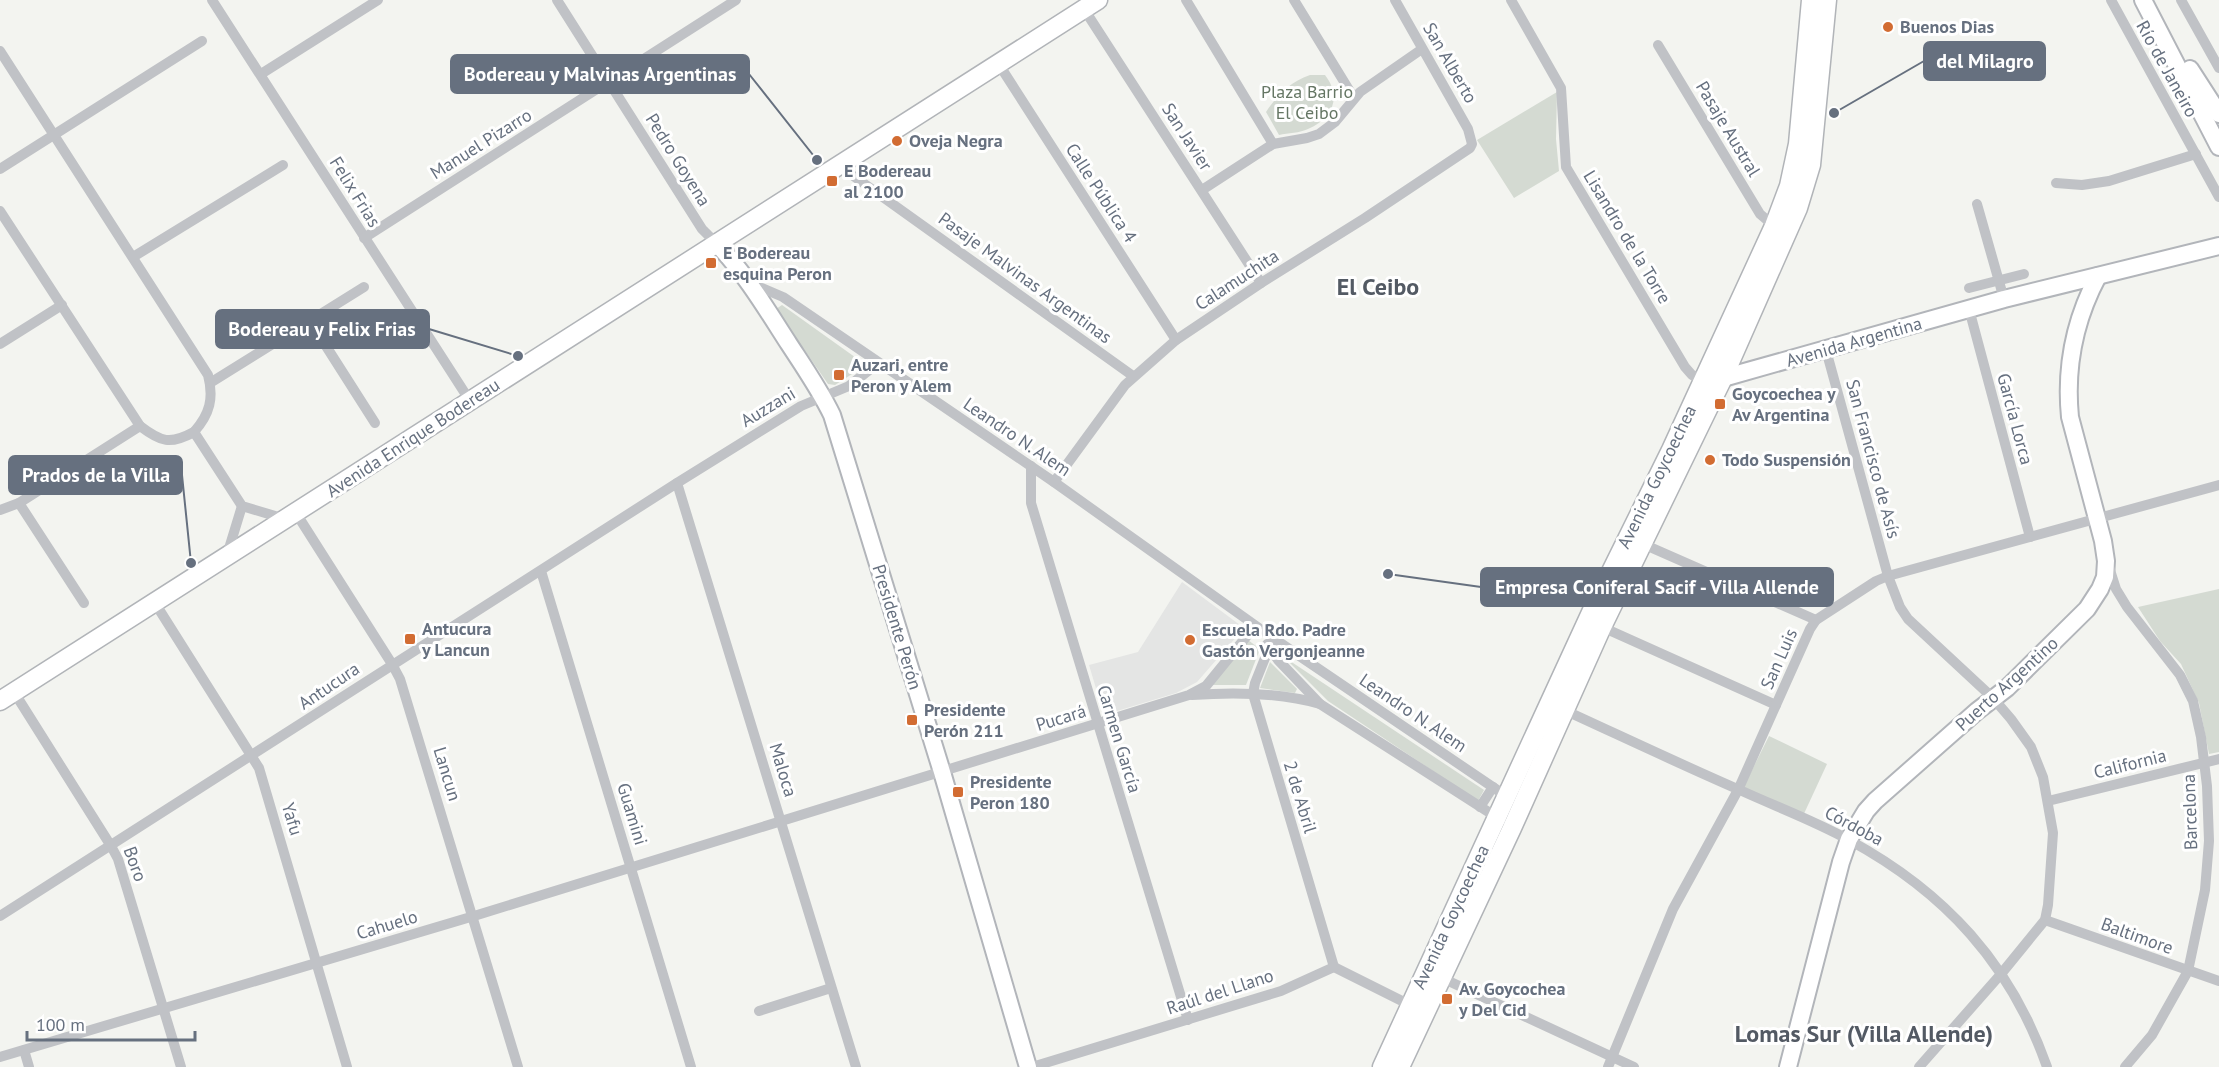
<svg xmlns="http://www.w3.org/2000/svg" width="2219" height="1067" viewBox="0 0 2219 1067" font-family="'PT Sans',sans-serif">
  <style>
    .built { fill: #e4e5e4 }
    .green { fill: #d4dad2 }
    .lines { fill: none; stroke-linecap: round; stroke-linejoin: round }
    .secondary-casing { stroke: #b2b5ba; stroke-width: 20 }
    .primary-casing { stroke: #b1b4b8; stroke-width: 21 }
    .street { stroke: #c0c2c6; stroke-width: 10 }
    .secondary { stroke: #fff; stroke-width: 16 }
    .primary { stroke: #fff; stroke-width: 18 }
    .poi-dot { fill: #d26c32; stroke: #fff; stroke-width: 2 }
    .labels { text-anchor: middle; stroke-width: 6; stroke-linejoin: round; paint-order: stroke }
    .poi-label { font-size: 18px; font-weight: bold; fill: #66707f; stroke: #fff; text-anchor: start }
    .street-label { font-size: 18px; fill: #66707f; stroke: #fff }
    .park-label { font-size: 18px; fill: #657664; stroke: #fff }
    .district-label { font-size: 24px; font-weight: bold; fill: #535a64; stroke: #fff }
    .leader { fill: none; stroke: #66707f; stroke-width: 2 }
    .callout-dot { fill: #66707f; stroke: #fff; stroke-width: 2 }
    .callout { fill: #66707f; stroke: #66707f; stroke-width: 2 }
    .callout-label { font-size: 20px; text-anchor: middle; font-weight: bold; fill: #fff }
  </style>
  <rect width="100%" height="100%" fill="#f3f4f0"/>
  <path class="built" d="M1182 582 1244 628 1197 682 1176 693 1104 715 1089 665 1138 652Z"/>
  <g class="green">
    <path d="M1310 75H1325C1342 97 1333 118 1308 129 1300 133 1288 133 1279 135L1266 112C1278 94 1290 82 1310 75Z"/>
    <path d="M1557 92 1556 139 1559 171 1514 198 1477 140Z"/>
    <path d="M782 305 866 365 835 385 828 384 776 309Z"/>
    <path d="M2219 589V752L2209 754 2199 703 2181 664 2160 641 2138 607Z"/>
    <path d="M1248 640 1260 649 1246 685H1212Z"/>
    <path d="M1284 657 1484 790 1478 801 1328 701Z"/>
    <path d="M1270 662 1297 689 1295 693 1260 688Z"/>
    <path d="M1769 736 1827 764 1802 818 1743 788Z"/>
  </g>
  <g class="lines">
    <defs>
      <g id="secondary">
        <path d="M2143 0 2219 147"/>
        <path d="M2190 69 2219 114"/>
        <path d="M717 244C745 273 767 310 789 344 804 367 820 390 832 415L942 772 1028 1067"/>
        <path d="M1713 379 1723 378 2004 299 2219 246"/>
        <path d="M1788 1067 1841 862 1849 839 1866 811 1875 801 1977 711 2007 688 2087 609 2100 589 2105 577 2106 561 2103 541 2070 417C2065 366 2074 321 2098 276"/>
      </g>
      <g id="primary">
        <path d="M0 701 1098 0"/>
        <path d="M1382 1067 1594 606 1671 450 1774 226 1789 186 1798 144 1811 0"/>
        <path d="M1400 1067 1512 828 1602 627 1723 378 1798 208 1811 165 1827 0"/>
      </g>
    </defs>
    <use href="#secondary" class="secondary-casing"/>
    <use href="#primary" class="primary-casing"/>
    <g class="street">
      <path d="M212 0 470 401"/>
      <path d="M557 0 702 229 717 244"/>
      <path d="M1186 0 1273 144"/>
      <path d="M1294 0 1354 98"/>
      <path d="M1511 0 1561 88 1566 167 1685 367 1692 375 1703 379"/>
      <path d="M2111 0 2219 197"/>
      <path d="M2181 0 2219 68"/>
      <path d="M1084 9 1261 283"/>
      <path d="M1658 45 1760 214 1774 226"/>
      <path d="M0 51 208 375C214 398 210 414 194 432"/>
      <path d="M998 63 1176 340"/>
      <path d="M261 74 378 0"/>
      <path d="M841 164 852 175 1133 376"/>
      <path d="M0 169 202 41"/>
      <path d="M2056 183 2082 185 2109 181 2196 154"/>
      <path d="M1202 190 1273 144 1307 138 1319 134 1335 122 1360 92 1422 49"/>
      <path d="M1977 204 2004 299"/>
      <path d="M0 211 140 426"/>
      <path d="M364 238 736 0"/>
      <path d="M133 257 283 165"/>
      <path d="M1969 288 2024 274"/>
      <path d="M753 291 762 288 783 297 1054 482 1273 638 1509 798"/>
      <path d="M1969 309 2030 537"/>
      <path d="M310 321 375 423"/>
      <path d="M0 344 62 305"/>
      <path d="M1826 350 1888 576 1900 607 1908 619 1993 698 2011 719 2031 747 2043 777 2053 833 2048 905 2045 920 2001 974 1919 1067"/>
      <path d="M210 383 364 287"/>
      <path d="M1031 466V503L1188 1020"/>
      <path d="M1054 482 1125 385 1176 340 1261 283 1365 218 1470 148 1472 144 1468 129 1395 0"/>
      <path d="M677 483 856 1067"/>
      <path d="M19 503 84 603"/>
      <path d="M0 510 19 503 140 426C161 442 170 445 194 432L242 506 285 519"/>
      <path d="M296 513 392 664 400 679 518 1067"/>
      <path d="M1643 544 1816 620"/>
      <path d="M227 555 242 506"/>
      <path d="M2109 567 2116 589 2127 607 2180 675 2193 701 2201 737 2207 786 2209 841 2205 890 2188 971 2152 1035 2125 1067"/>
      <path d="M541 571 691 1067"/>
      <path d="M155 603 259 768 347 1067"/>
      <path d="M1602 627 1776 705"/>
      <path d="M1273 638 1255 683 1253 694 1334 967"/>
      <path d="M1267 644 1278 660 1320 704"/>
      <path d="M14 692 111 846 118 859 181 1067"/>
      <path d="M1192 695C1234 692 1279 692 1320 704L1501 820"/>
      <path d="M1564 710C1623 737 1682 765 1742 791 1777 807 1815 821 1849 840 1945 892 2011 964 2047 1067"/>
      <path d="M2048 801 2219 759"/>
      <path d="M1480 807 1493 787"/>
      <path d="M0 916 677 483 801 406 849 386 878 363"/>
      <path d="M2045 920 2219 981"/>
      <path d="M1334 967 1410 1005"/>
      <path d="M1442 978 1634 1067"/>
      <path d="M759 1011 831 988"/>
      <path d="M24 1050 29 1067"/>
      <path d="M0 1057 474 916 1189 695 1206 686 1255 626"/>
      <path d="M1032 1067 1281 991 1334 967"/>
      <path d="M1608 1067 1673 909 1738 790 1810 629 1816 620 1876 581 1888 576 2219 485"/>
    </g>
    <use href="#secondary" class="secondary"/>
    <use href="#primary" class="primary"/>
  </g>
  <g class="poi-dot">
    <circle cx="1888" cy="27" r="6"/>
    <circle cx="897" cy="141" r="6"/>
    <rect x="826" y="175" width="12" height="12" rx="3"/>
    <rect x="705" y="257" width="12" height="12" rx="3"/>
    <rect x="833" y="369" width="12" height="12" rx="3"/>
    <rect x="1714" y="398" width="12" height="12" rx="3"/>
    <circle cx="1710" cy="460" r="6"/>
    <rect x="404" y="633" width="12" height="12" rx="3"/>
    <circle cx="1190" cy="640" r="6"/>
    <rect x="906" y="714" width="12" height="12" rx="3"/>
    <rect x="952" y="786" width="12" height="12" rx="3"/>
    <rect x="1441" y="993" width="12" height="12" rx="3"/>
  </g>
  <g class="labels">
    <g class="poi-label">
      <text x="1900" y="33">Buenos Dias</text>
      <text x="909" y="147">Oveja Negra</text>
      <text x="844" y="177">E Bodereau<tspan x="844" dy="21">al 2100</tspan></text>
      <text x="723" y="259">E Bodereau<tspan x="723" dy="21">esquina Peron</tspan></text>
      <text x="851" y="371">Auzari, entre<tspan x="851" dy="21">Peron y Alem</tspan></text>
      <text x="1732" y="400">Goycoechea y<tspan x="1732" dy="21">Av Argentina</tspan></text>
      <text x="1722" y="466">Todo Suspensión</text>
      <text x="422" y="635">Antucura<tspan x="422" dy="21">y Lancun</tspan></text>
      <text x="1202" y="636">Escuela Rdo. Padre<tspan x="1202" dy="21">Gastón Vergonjeanne</tspan></text>
      <text x="924" y="716">Presidente<tspan x="924" dy="21">Perón 211</tspan></text>
      <text x="970" y="788">Presidente<tspan x="970" dy="21">Peron 180</tspan></text>
      <text x="1459" y="995">Av. Goycochea<tspan x="1459" dy="21">y Del Cid</tspan></text>
    </g>
    <g class="street-label">
      <text transform="translate(1450 63) rotate(60)" y="6">San Alberto</text>
      <text transform="translate(2167 69) rotate(61)" y="6">Río de Janeiro</text>
      <text transform="translate(1728 129) rotate(59)" y="6">Pasaje Austral</text>
      <text transform="translate(1187 137) rotate(57)" y="6">San Javier</text>
      <text transform="translate(481 144) rotate(-32)" y="6">Manuel Pizarro</text>
      <text transform="translate(678 160) rotate(58)" y="6">Pedro Goyena</text>
      <text transform="translate(355 192) rotate(58)" y="6">Felix Frias</text>
      <text transform="translate(1101 193) rotate(57)" y="6">Calle Pública 4</text>
      <text transform="translate(1627 237) rotate(59)" y="6">Lisandro de la Torre</text>
      <text transform="translate(1025 278) rotate(36)" y="6">Pasaje Malvinas Argentinas</text>
      <text transform="translate(1237 280) rotate(-33)" y="6">Calamuchita</text>
      <text transform="translate(1854 342) rotate(-16)" y="6">Avenida Argentina</text>
      <text transform="translate(768 407) rotate(-31)" y="6">Auzzani</text>
      <text transform="translate(2015 419) rotate(75)" y="6">García Lorca</text>
      <text transform="translate(1017 437) rotate(34)" y="6">Leandro N. Alem</text>
      <text transform="translate(413 438) rotate(-33)" y="6">Avenida Enrique Bodereau</text>
      <text transform="translate(1873 459) rotate(75)" y="6">San Francisco de Asís</text>
      <text transform="translate(1657 477) rotate(-64)" y="6">Avenida Goycoechea</text>
      <text transform="translate(897 627) rotate(73)" y="6">Presidente Perón</text>
      <text transform="translate(1779 659) rotate(-66)" y="6">San Luis</text>
      <text transform="translate(2007 684) rotate(-42)" y="6">Puerto Argentino</text>
      <text transform="translate(329 686) rotate(-34)" y="6">Antucura</text>
      <text transform="translate(1413 713) rotate(34)" y="6">Leandro N. Alem</text>
      <text transform="translate(1061 718) rotate(-17)" y="6">Pucará</text>
      <text transform="translate(1119 739) rotate(73)" y="6">Carmen García</text>
      <text transform="translate(2130 764) rotate(-14)" y="6">California</text>
      <text transform="translate(783 770) rotate(73)" y="6">Maloca</text>
      <text transform="translate(447 774) rotate(73)" y="6">Lancun</text>
      <text transform="translate(1300 797) rotate(73)" y="6">2 de Abril</text>
      <text transform="translate(2190 812) rotate(-92)" y="6">Barcelona</text>
      <text transform="translate(632 814) rotate(73)" y="6">Guamini</text>
      <text transform="translate(292 819) rotate(73)" y="6">Yafu</text>
      <text transform="translate(1854 826) rotate(28)" y="6">Córdoba</text>
      <text transform="translate(135 864) rotate(70)" y="6">Boro</text>
      <text transform="translate(1451 917) rotate(-65)" y="6">Avenida Goycoechea</text>
      <text transform="translate(387 925) rotate(-17)" y="6">Cahuelo</text>
      <text transform="translate(2137 936) rotate(20)" y="6">Baltimore</text>
      <text transform="translate(1220 992) rotate(-18)" y="6">Raúl del Llano</text>
    </g>
    <g class="park-label">
      <text x="1307" y="98">Plaza Barrio<tspan x="1307" dy="21">El Ceibo</tspan></text>
    </g>
    <g class="district-label">
      <text x="1378" y="295">El Ceibo</text>
      <text x="1864" y="1042">Lomas Sur (Villa Allende)</text>
    </g>
  </g>
  <path class="leader" d="M1834 113L1924 61M817 160L749 74M518 356L429 329M191 563L182 475M1388 574L1481 587"/>
  <g class="callout-dot">
    <circle cx="1834" cy="113" r="6"/>
    <circle cx="817" cy="160" r="6"/>
    <circle cx="518" cy="356" r="6"/>
    <circle cx="191" cy="563" r="6"/>
    <circle cx="1388" cy="574" r="6"/>
  </g>
  <g class="callout">
    <rect x="1924" y="42" width="121" height="38" rx="6"/>
    <rect x="451" y="55" width="298" height="38" rx="6"/>
    <rect x="216" y="310" width="213" height="38" rx="6"/>
    <rect x="9" y="456" width="173" height="38" rx="6"/>
    <rect x="1481" y="568" width="352" height="38" rx="6"/>
  </g>
  <g class="callout-label">
    <text x="1985" y="68">del Milagro</text>
    <text x="600" y="81">Bodereau y Malvinas Argentinas</text>
    <text x="322" y="336">Bodereau y Felix Frias</text>
    <text x="96" y="482">Prados de la Villa</text>
    <text x="1657" y="594">Empresa Coniferal Sacif - Villa Allende</text>
  </g>
  <path d="M27 1031v9h168v-9" fill="none" stroke="#66707f" stroke-width="3"/>
  <text x="36" y="1031" font-size="18" fill="#66707f" stroke="#ffffff" stroke-width="4.5" paint-order="stroke">100 m</text>
</svg>
